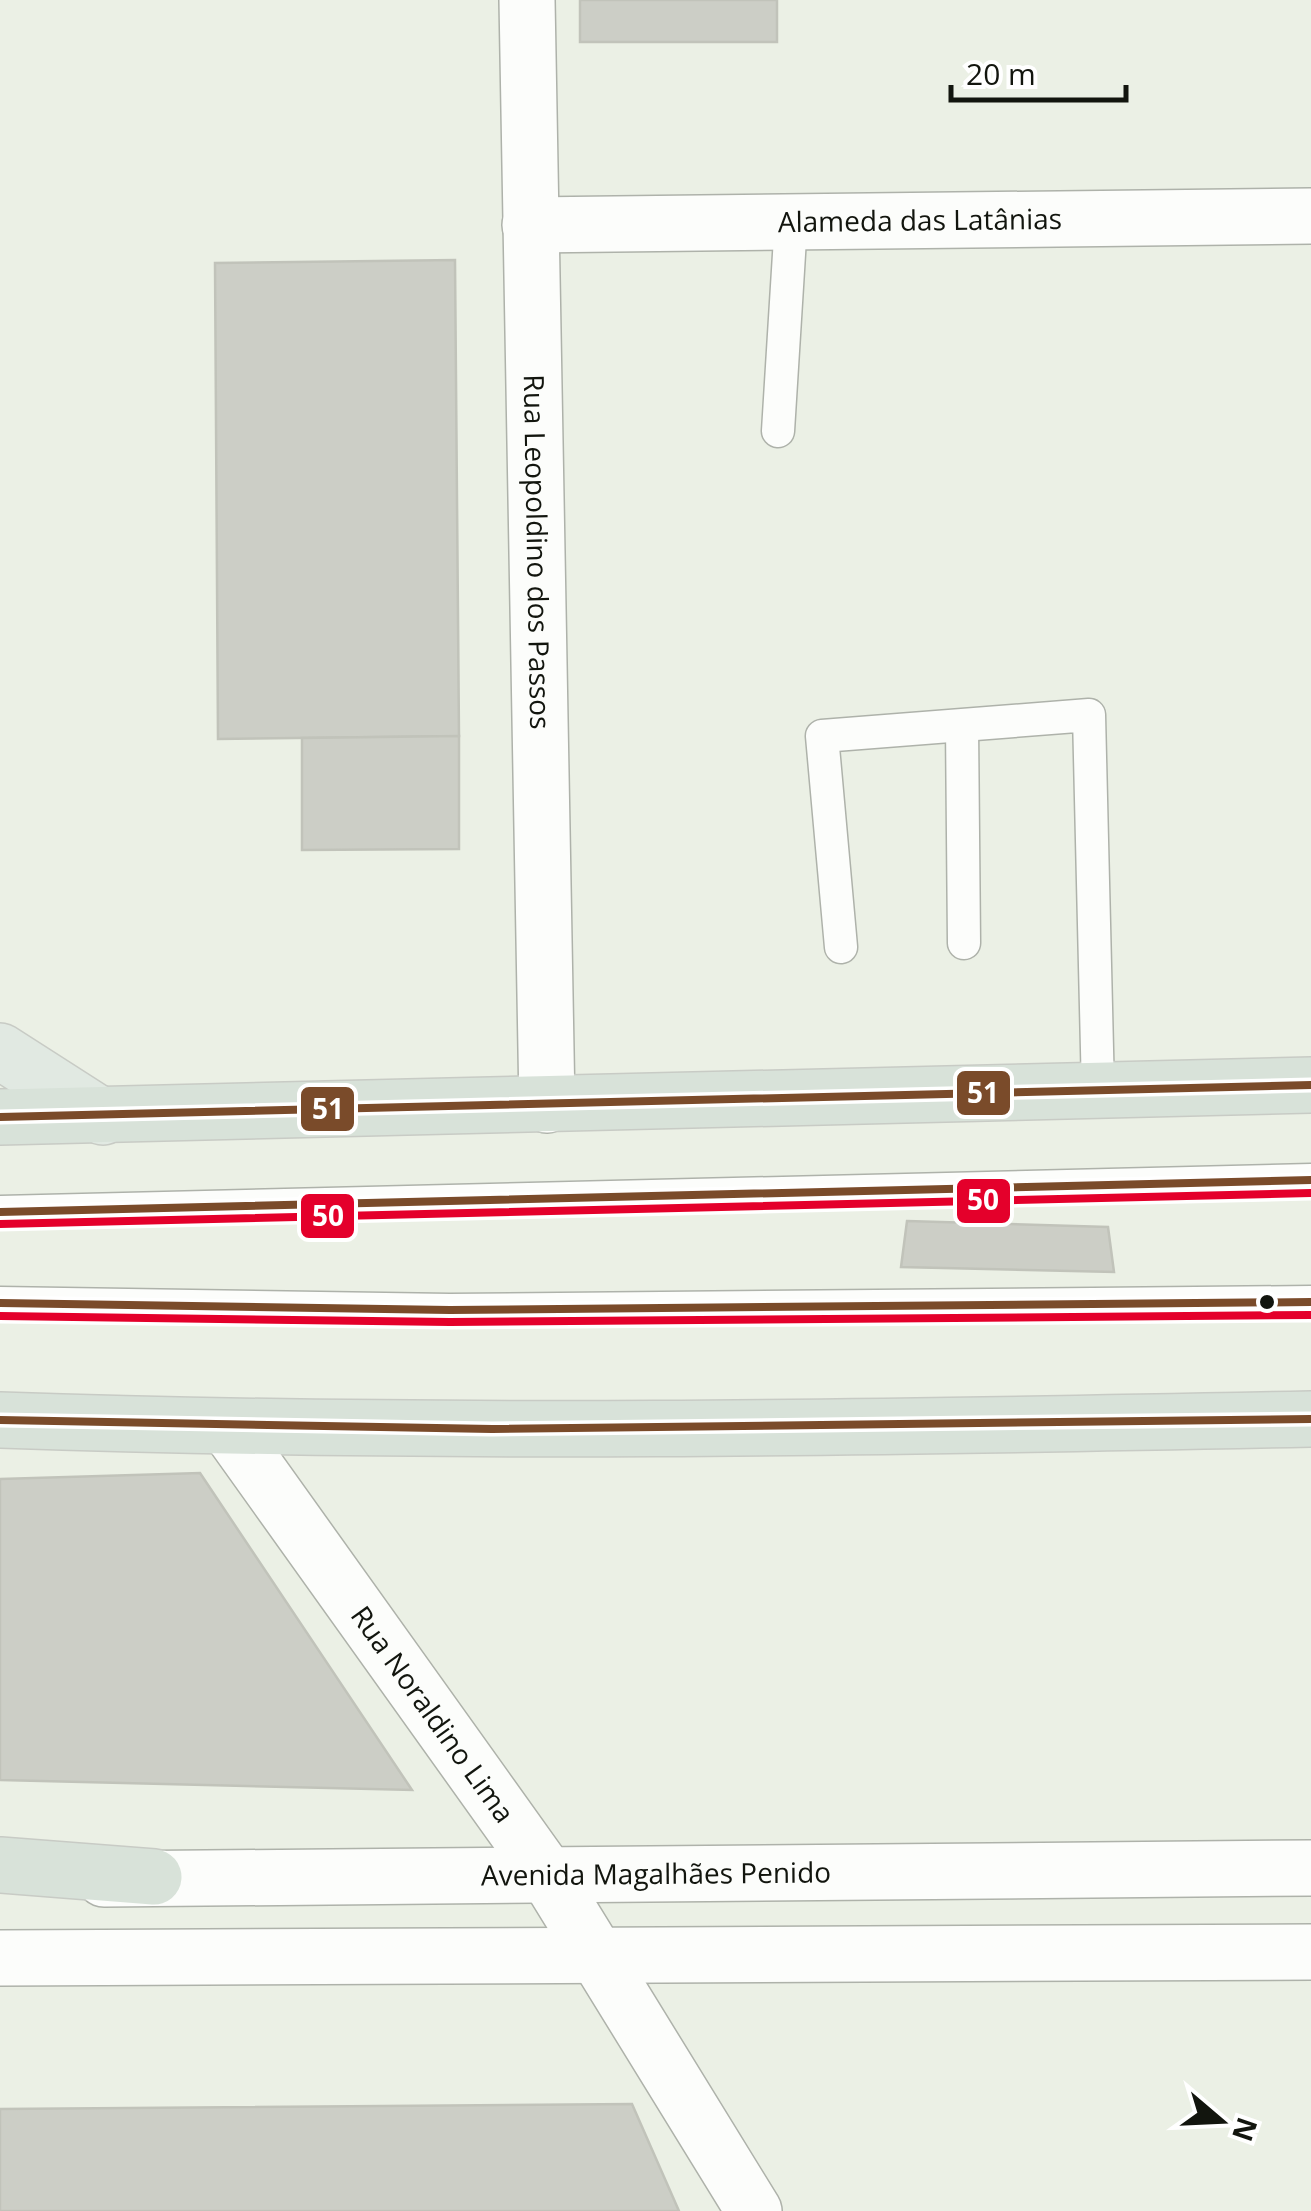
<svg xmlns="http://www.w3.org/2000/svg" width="1311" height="2211" viewBox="0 0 1311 2211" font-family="'Open Sans',sans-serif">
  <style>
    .building { fill: #cccec6; stroke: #c1c3ba; stroke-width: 2.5 }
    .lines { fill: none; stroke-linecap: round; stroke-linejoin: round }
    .service-casing { stroke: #aeb2aa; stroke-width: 35 }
    .minor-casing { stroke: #aeb2aa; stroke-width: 58 }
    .tertiary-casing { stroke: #aeb2aa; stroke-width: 58 }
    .primary-casing { stroke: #c8cbc5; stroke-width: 58 }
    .trunk-casing { stroke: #c8cbc5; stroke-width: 58 }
    .service { stroke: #fcfdfb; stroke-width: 32 }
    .minor { stroke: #fcfdfb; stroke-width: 55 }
    .tertiary { stroke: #fcfdfb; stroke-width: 55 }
    .primary { stroke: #e1e9e2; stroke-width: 55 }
    .trunk { stroke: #d8e2d9; stroke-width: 55 }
    .bus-1-casing { stroke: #fff; stroke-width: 15 }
    .bus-2-casing { stroke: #fff; stroke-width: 15 }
    .bus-1 { stroke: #7a4b2a; stroke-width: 8 }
    .bus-2 { stroke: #e4002b; stroke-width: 8 }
    .bus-dot { fill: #12150e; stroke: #fff; stroke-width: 4 }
    .labels { text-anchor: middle; stroke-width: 9; stroke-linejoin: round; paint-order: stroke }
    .street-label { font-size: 28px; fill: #12150e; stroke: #fff }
    .line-badge { stroke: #fff; stroke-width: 4 }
    .badge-label { font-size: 28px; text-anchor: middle; font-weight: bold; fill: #fff }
  </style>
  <rect width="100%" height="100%" fill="#ebf0e5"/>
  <g class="building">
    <rect x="580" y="0" width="197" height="42"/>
    <path d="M455 260 459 736 218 739 215 263Z"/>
    <path d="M459 736V849L302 850V738Z"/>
    <path d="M907 1221 1108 1227 1114 1272 901 1267Z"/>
    <path d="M200 1473 412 1790 0 1780V1479Z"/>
    <path d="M632 2104 679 2211H0V2109Z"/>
  </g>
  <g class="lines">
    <defs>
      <g id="service">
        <path d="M778 431 791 222"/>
        <path d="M962 726 964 943"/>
        <path d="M841 947 822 736 1089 715 1098 1091"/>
        <path d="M0 1212 1311 1180"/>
        <path d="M0 1303 450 1310 1311 1302"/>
      </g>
      <g id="minor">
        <path id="s1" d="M527 0 547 1105"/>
        <path id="s2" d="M530 225 1311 216"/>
      </g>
      <g id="tertiary">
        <path id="s3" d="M228 1428 546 1873 754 2211"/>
        <path id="s4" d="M104 1879 1311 1868"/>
        <path d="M0 1958 1311 1952"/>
      </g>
      <path id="primary" d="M0 1051 103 1117"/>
      <g id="trunk">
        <path d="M0 1117 1311 1085"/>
        <path d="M0 1420C437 1435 874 1428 1311 1419"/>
        <path d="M0 1865 154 1877"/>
      </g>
    </defs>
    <use href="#service" class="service-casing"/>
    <use href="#minor" class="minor-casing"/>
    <use href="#tertiary" class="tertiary-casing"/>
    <use href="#primary" class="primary-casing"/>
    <use href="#trunk" class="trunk-casing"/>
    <use href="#service" class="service"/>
    <use href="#minor" class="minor"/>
    <use href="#tertiary" class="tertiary"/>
    <use href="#primary" class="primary"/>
    <use href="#trunk" class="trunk"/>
    <defs>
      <g id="bus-1">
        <path d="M0 1117 1311 1085"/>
        <path d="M0 1212 1311 1180"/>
        <path d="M0 1303 450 1310 1311 1302"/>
        <path d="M0 1420 492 1429 1311 1419"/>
      </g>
      <g id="bus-2">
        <path d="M0 1224 1311 1193"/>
        <path d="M0 1316 450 1322 1311 1315"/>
      </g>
    </defs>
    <use href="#bus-1" class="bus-1-casing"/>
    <use href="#bus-2" class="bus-2-casing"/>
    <use href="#bus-1" class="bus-1"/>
    <use href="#bus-2" class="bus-2"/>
  </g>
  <circle class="bus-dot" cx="1267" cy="1302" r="9"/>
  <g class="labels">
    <g class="street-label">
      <text dy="10" stroke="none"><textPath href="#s2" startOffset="390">Alameda das Latânias</textPath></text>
      <text dy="10" stroke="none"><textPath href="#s1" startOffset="552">Rua Leopoldino dos Passos</textPath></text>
      <text dy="10" stroke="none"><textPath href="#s3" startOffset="352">Rua Noraldino Lima</textPath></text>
      <text dy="10" stroke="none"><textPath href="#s4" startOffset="552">Avenida Magalhães Penido</textPath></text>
    </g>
  </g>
  <g class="line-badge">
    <rect x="955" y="1069" width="57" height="48" rx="10" fill="#7a4b2a"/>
    <rect x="299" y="1085" width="57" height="48" rx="10" fill="#7a4b2a"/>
    <rect x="955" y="1177" width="57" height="48" rx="10" fill="#e4002b"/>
    <rect x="299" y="1192" width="57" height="48" rx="10" fill="#e4002b"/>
  </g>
  <g class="badge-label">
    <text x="983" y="1103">51</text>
    <text x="328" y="1119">51</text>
    <text x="983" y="1210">50</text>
    <text x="328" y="1226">50</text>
  </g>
  <g transform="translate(1221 2121) rotate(109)" stroke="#ffffff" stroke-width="8" paint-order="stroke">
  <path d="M0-8L18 38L0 25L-18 38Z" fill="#12150e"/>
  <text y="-15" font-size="28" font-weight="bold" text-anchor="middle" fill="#12150e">N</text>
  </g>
  <path d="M951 85v15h175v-15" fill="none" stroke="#12150e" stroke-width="5"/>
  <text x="966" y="85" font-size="30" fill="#12150e" stroke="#ffffff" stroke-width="8" paint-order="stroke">20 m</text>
</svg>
